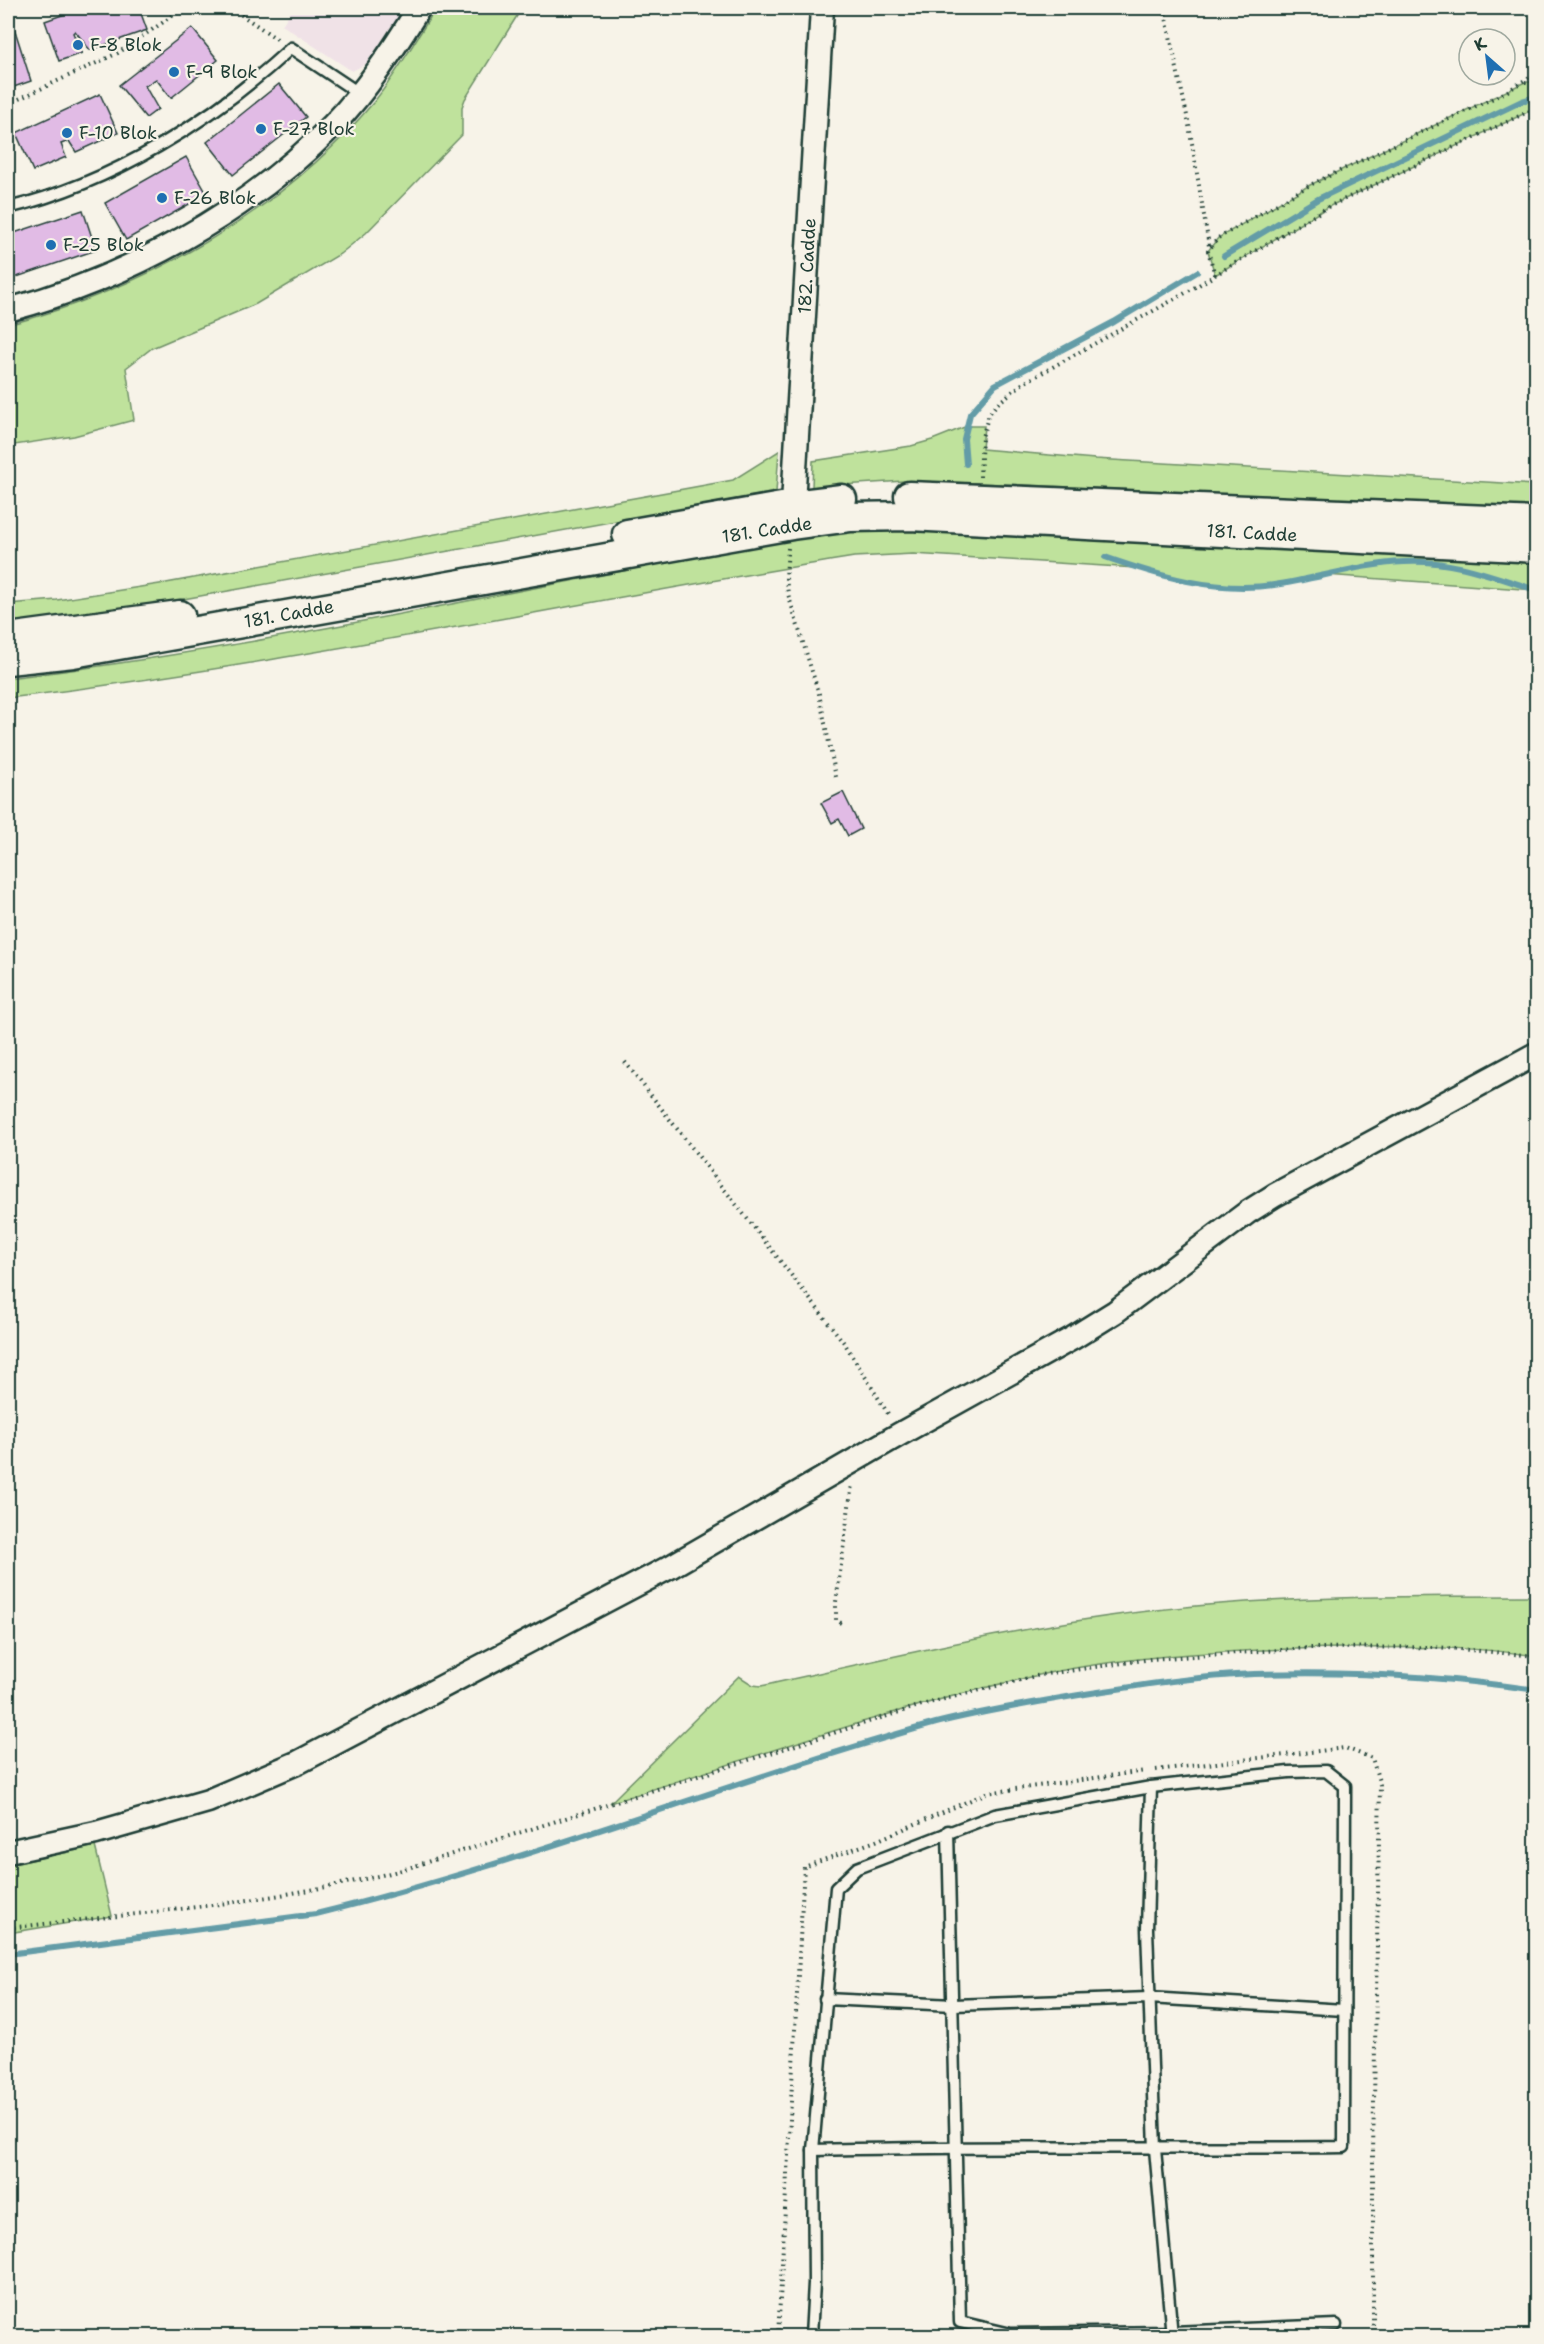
<svg xmlns="http://www.w3.org/2000/svg" width="1544" height="2344" viewBox="0 0 1544 2344" font-family="'Shantell Sans',sans-serif">
  <style>
    .built { fill: #f0e2e7 }
    .green { fill: #bfe29c; stroke: #6f9068; stroke-width: 1.5 }
    .lines { fill: none; stroke-linecap: round; stroke-linejoin: round }
    .stream { stroke: #649ca7; stroke-width: 6 }
    .building { fill: #e1bbe5; stroke: #1f3d34; stroke-width: 1.5 }
    .service-casing { stroke: #1f3d34; stroke-width: 15 }
    .minor-casing { stroke: #1f3d34; stroke-width: 27 }
    .tertiary-casing { stroke: #1f3d34; stroke-width: 33 }
    .path { stroke: #1f3d34; stroke-width: 4; stroke-dasharray: 1.5 4.5; stroke-linecap: butt }
    .service { stroke: #f7f3e8; stroke-width: 10 }
    .minor { stroke: #f7f3e8; stroke-width: 22 }
    .tertiary { stroke: #f7f3e8; stroke-width: 28 }
    .poi-dot { fill: #1f6fb2; stroke: #f7f3e8; stroke-width: 2 }
    .labels { text-anchor: middle; stroke-width: 4.5; stroke-linejoin: round; paint-order: stroke }
    .poi-label { font-size: 18px; fill: #1f3d34; stroke: #f7f3e8; text-anchor: start }
    .street-label { font-size: 18px; fill: #1f3d34; stroke: #f7f3e8 }
  </style>
  <rect width="100%" height="100%" fill="#f7f3e8"/>
  <filter id="ink" filterUnits="userSpaceOnUse"><feTurbulence type="fractalNoise" baseFrequency=".0167" numOctaves="2"/><feDisplacementMap in="SourceGraphic" scale="12" xChannelSelector="R" yChannelSelector="G"/><feConvolveMatrix kernelMatrix="1 2 1 2 8 2 1 2 1" color-interpolation-filters="sRGB"/></filter>
  <g filter="url(#ink)">
    <path class="built" d="M293 8H404L366 64 352 71 282 25Z"/>
    <g class="green">
      <path d="M436 8H522L465 99 462 107V135L366 233 340 254 256 304 152 348 126 368 134 420 74 436 8 446V325C145 288 281 213 373 103 397 74 416 39 436 8Z"/>
      <path d="M1525 82H1536V108L1328 207 1215 275 1208 251 1218 238 1310 185Z"/>
      <path d="M967 426H984L982 449 1095 459 1536 485V508L979 483 904 481 812 487 813 461 911 446 932 440Z"/>
      <path d="M779 451 776 492 178 600 8 624V604L57 600 166 583 733 480Z"/>
      <path d="M882 527 1536 561V590L1325 575 1259 586 1217 585 1174 579 1136 568 913 554 854 557C572 602 291 664 8 698V678C206 655 401 613 597 576 691 558 787 534 882 527Z"/>
      <path d="M1536 1596V1656C1473 1646 1410 1647 1347 1648 1247 1649 1136 1654 1039 1675 893 1707 752 1758 610 1803L739 1676 753 1685 761 1686C892 1657 1023 1625 1157 1610 1282 1596 1410 1596 1536 1596Z"/>
      <path d="M95 1846 112 1916 8 1933V1865Z"/>
    </g>
    <g class="lines">
      <g class="stream">
        <path d="M1224 256 1318 199 1522 101 1536 97"/>
        <path d="M966 464 964 439 970 414 995 385 1114 322 1197 272"/>
        <path d="M1105 557C1159 576 1215 593 1274 585 1317 579 1360 564 1404 562 1450 559 1493 576 1536 590"/>
        <path d="M8 1954 316 1914C526 1863 728 1781 936 1723 983 1711 1031 1703 1079 1695 1136 1686 1196 1676 1254 1674 1348 1671 1443 1676 1536 1690"/>
      </g>
    </g>
    <g class="building">
      <path d="M82 8H139L147 30 90 50 75 31 73 33 82 53 59 61 45 21Z"/>
      <path d="M11 18 31 81 8 89V19Z"/>
      <path d="M192 28 218 60 171 98 156 79 145 86 158 109 146 118 119 85Z"/>
      <path d="M279 84 306 117 233 175 207 142Z"/>
      <path d="M100 94 118 133 76 152 69 141 61 144 66 157 33 171 16 133Z"/>
      <path d="M186 157 207 194 126 240 105 203Z"/>
      <path d="M83 210 96 250 8 280V235Z"/>
      <path d="M843 792 861 829 848 836 839 819 832 823 821 803Z"/>
    </g>
    <g class="lines">
      <defs>
        <g id="service">
          <path d="M8 208C112 183 212 121 291 48L360 94"/>
          <path d="M1326 1771 1345 1786 1344 2147C1167 2149 990 2145 813 2150L836 1888 857 1868 995 1815 1151 1787 1289 1772Z"/>
          <path d="M1151 1787 1147 1929 1155 2149 1172 2336"/>
          <path d="M948 1831 960 2322 1011 2334 1172 2332 1336 2325"/>
          <path d="M825 1999 954 2005 1149 1998 1344 2010"/>
          <path d="M811 2336 814 2283 813 2150"/>
        </g>
        <g id="minor">
          <path d="M8 310C127 278 246 214 333 125 367 90 394 48 419 8"/>
          <path d="M792 521 822 8"/>
          <path d="M8 1852 96 1833 208 1801 299 1762 670 1567 900 1434 1073 1338 1115 1312 1248 1212 1275 1195 1536 1054"/>
        </g>
        <g id="tertiary">
          <path d="M909 496 1536 522"/>
          <path d="M627 534 793 505 842 499"/>
          <path d="M8 638 180 615"/>
          <path d="M8 660 73 653 792 525 851 517 910 516 1536 548"/>
        </g>
      </defs>
      <use href="#service" class="service-casing"/>
      <use href="#minor" class="minor-casing"/>
      <use href="#tertiary" class="tertiary-casing"/>
      <g class="path">
        <path d="M231 8 280 41"/>
        <path d="M1164 8 1189 125 1209 246"/>
        <path d="M1525 82H1536"/>
        <path d="M8 104 118 53 184 8"/>
        <path d="M1215 275 1208 251 1218 238 1310 185 1506 92 1536 73"/>
        <path d="M980 477 982 437 989 414 997 404 1022 384 1182 295 1328 207 1536 108"/>
        <path d="M788 548 786 578 788 594 819 694 836 777"/>
        <path d="M625 1062 845 1344 890 1417"/>
        <path d="M841 1623 836 1620V1602L852 1484"/>
        <path d="M1156 1770 1345 1748 1372 1758 1380 1785 1373 2153V2336"/>
        <path d="M8 1928C139 1913 274 1903 402 1870L925 1704 1040 1675 1151 1659 1309 1648 1437 1647 1536 1656"/>
        <path d="M778 2336 804 1867 876 1841 987 1793 1145 1771"/>
      </g>
      <use href="#service" class="service"/>
      <use href="#minor" class="minor"/>
      <use href="#tertiary" class="tertiary"/>
    </g>
  </g>
  <g class="poi-dot">
    <circle cx="78" cy="45" r="6"/>
    <circle cx="174" cy="72" r="6"/>
    <circle cx="261" cy="129" r="6"/>
    <circle cx="67" cy="133" r="6"/>
    <circle cx="162" cy="198" r="6"/>
    <circle cx="51" cy="245" r="6"/>
  </g>
  <g class="labels">
    <g class="poi-label">
      <text x="90" y="51">F-8 Blok</text>
      <text x="186" y="78">F-9 Blok</text>
      <text x="273" y="135">F-27 Blok</text>
      <text x="79" y="139">F-10 Blok</text>
      <text x="174" y="204">F-26 Blok</text>
      <text x="63" y="251">F-25 Blok</text>
    </g>
    <g class="street-label">
      <text transform="translate(807 266) rotate(-87)" y="6">182. Cadde</text>
      <text transform="translate(767 530) rotate(-9)" y="6">181. Cadde</text>
      <text transform="translate(1252 533) rotate(3)" y="6">181. Cadde</text>
      <text transform="translate(289 614) rotate(-10)" y="6">181. Cadde</text>
    </g>
  </g>
  <rect width="1544" height="2344" fill="none" stroke="#f7f3e8" stroke-width="30"/>
  <rect x="15" y="15" width="1514" height="2314" fill="none" stroke="#1f3d34" stroke-width="2" filter="url(#ink)"/>
  <g transform="translate(1487 57) rotate(332)"><circle r="28" fill="#f7f3e8" stroke="#a1aaa0" stroke-width="1.5"/>
  <path d="M0-4.5L10 22L0 15L-10 22Z" fill="#1f6fb2"/>
  <text y="-9" font-size="16" font-weight="bold" text-anchor="middle" fill="#1f3d34">K</text>
  </g>
</svg>
